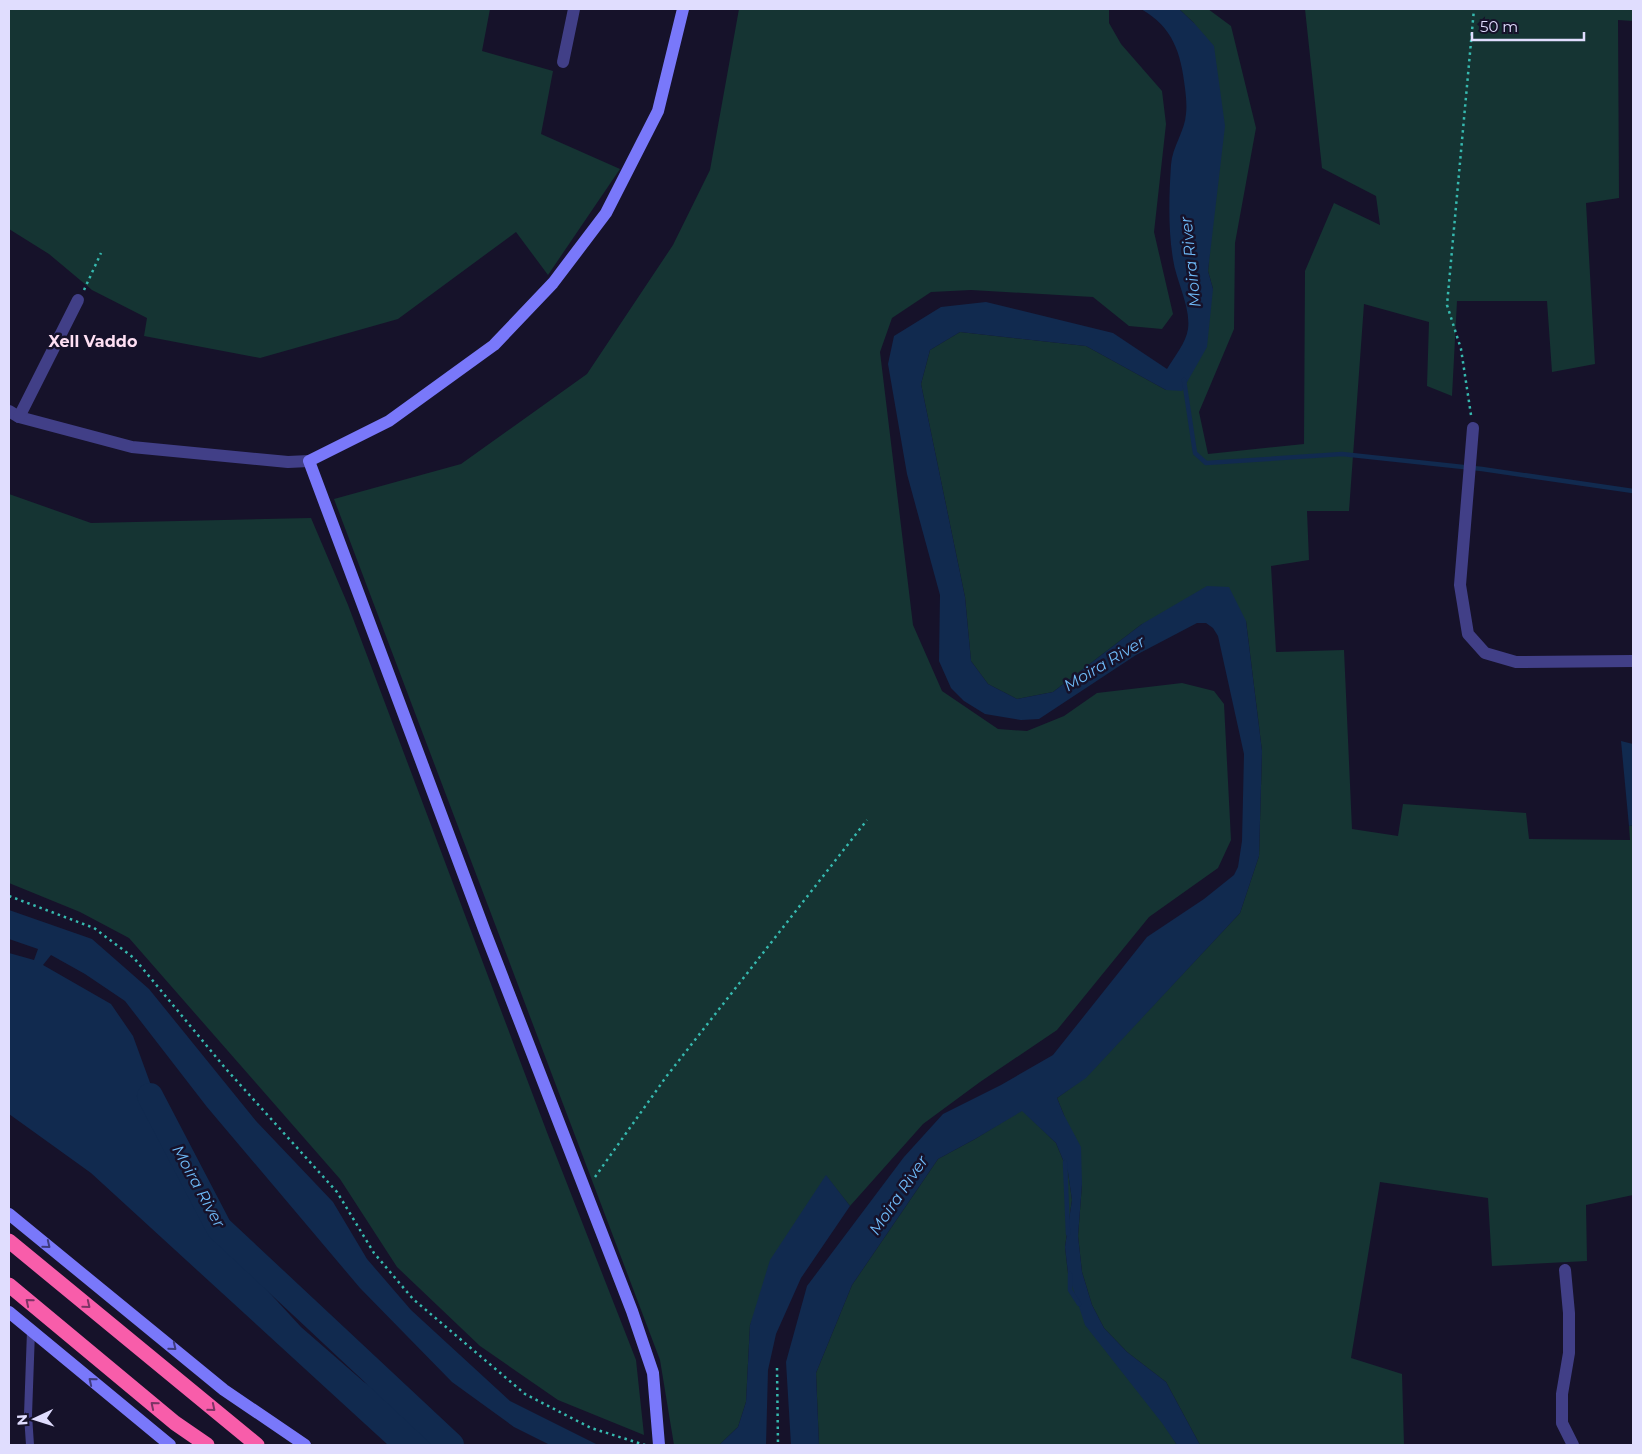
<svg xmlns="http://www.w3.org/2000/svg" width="1642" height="1454" viewBox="0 0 1642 1454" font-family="Montserrat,sans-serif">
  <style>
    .green { fill: #153433 }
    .water { fill: #112a4f }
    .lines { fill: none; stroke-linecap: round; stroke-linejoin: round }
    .stream { stroke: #112a4f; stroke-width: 4.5 }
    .river { stroke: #112a4f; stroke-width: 26 }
    .path { stroke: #36b9af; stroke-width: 2.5; stroke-dasharray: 2.5 4; stroke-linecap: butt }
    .lane { stroke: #413f87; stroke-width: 8 }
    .street { stroke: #413f87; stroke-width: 12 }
    .secondary { stroke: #7978fa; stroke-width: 12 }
    .highway { stroke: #f85daa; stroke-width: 15 }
    .oneway { stroke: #3e3b7d }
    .oneway2 { stroke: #7c3464 }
    .labels { text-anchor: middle; stroke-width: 5; stroke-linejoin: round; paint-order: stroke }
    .water-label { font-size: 16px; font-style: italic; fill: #6fbbf9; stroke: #16122a }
    .neighbourhood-label { font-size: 16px; font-weight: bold; fill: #fedff3; stroke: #16122a }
  </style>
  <rect width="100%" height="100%" fill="#16122a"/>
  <g class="green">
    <path d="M9 9H490L482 51 553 71 541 134 620 169 548 275 516 232 398 319 260 358 144 336 147 318 92 290 49 254 9 229Z"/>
    <path d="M739 9H1109V23L1121 44 1162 91 1166 124 1154 232 1173 314 1162 329 1129 326 1093 297 971 290 931 292 892 318 880 352 913 625 942 691 998 729 1027 731 1064 716 1097 693 1182 683 1214 691 1224 704 1231 840 1218 868 1149 917 1057 1030 980 1082 923 1124 850 1206 826 1176 750 1325 746 1402 738 1427 719 1445H674L660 1360 334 499 461 464 587 374 673 245 710 170Z"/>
    <path d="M1179 9H1208L1231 26 1256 128 1235 243 1234 329 1199 412 1208 454 1304 444 1305 271 1334 203 1380 225 1376 196 1322 168 1305 9H1633V21L1618 20 1619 198 1586 203 1595 364 1552 372 1547 301H1457L1452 396 1427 386 1429 322 1364 304 1349 511H1307L1309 560 1271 566 1276 652 1344 650 1352 829 1398 836 1403 804 1526 813 1529 839 1630 840 1629 826 1633 825V1195L1586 1205 1587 1261 1492 1266 1488 1198 1380 1182 1351 1358 1402 1374 1404 1445H1200L1166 1382 1127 1352 1104 1328 1092 1305 1082 1272 1078 1236 1082 1184 1064 1115 1057 1098 1086 1077 1240 913 1259 856 1262 751 1246 621 1142 624 1053 692 1017 699 988 684 971 661 965 597 921 384 930 350 960 332 1086 346 1166 390 1213 289 1208 271 1211 234 1194 23Z"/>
    <path d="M9 494 91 523 311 518 348 605 548 1135 636 1360 644 1435 558 1400 480 1346 397 1267 340 1179 129 938 80 912 9 883Z"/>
    <path d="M1022 1110 1056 1143 1068 1172 1072 1200 1065 1247 1068 1273 1177 1445H819L816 1373 852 1285 938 1159 975 1139Z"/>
  </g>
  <g class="water">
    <path d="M1141 9H1179L1194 23 1214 46 1225 126 1208 271 1213 289 1207 347 1182 391 1166 390 1086 346 960 332 930 350 921 384 965 597 971 661 988 684 1017 699 1053 692 1142 624 1207 586 1229 587 1246 621 1262 751 1259 856 1240 913 1086 1078 1057 1098 1064 1115 1081 1147 1082 1184 1078 1236 1082 1272 1092 1305 1104 1328 1127 1352 1166 1382 1200 1445H1177L1162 1423 1085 1325 1068 1273 1065 1247 1072 1200 1068 1172 1056 1143 1022 1111 975 1139 938 1159 852 1285 816 1373 819 1445H791L786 1362 807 1286 904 1157 943 1114 1001 1085 1053 1055 1147 937 1204 899 1234 875 1238 867 1242 841 1244 754 1218 636 1213 628 1206 623H1197L1136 655 1039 719 1021 720 985 714 964 701 951 688 939 661 940 595 907 474 888 364 894 336 941 307 986 302 1113 333 1167 369C1174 357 1186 343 1188 329 1191 307 1176 281 1173 259 1168 229 1169 196 1171 165 1172 147 1185 131 1186 114 1187 106 1186 96 1185 88 1181 53 1173 27 1141 9Z"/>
    <path d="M1621 741 1633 744V825L1629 826Z"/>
    <path d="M9 910 92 939 149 989 256 1121 333 1202 367 1259 411 1310 510 1401 598 1445H550L514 1427 452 1382 360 1288 207 1107 125 1001 85 974 51 955 43 965 111 1004 133 1036 180 1165 219 1238 301 1327 364 1382 463 1445H388L91 1173 9 1114V953L34 960 38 949 9 939Z"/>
    <path d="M826 1175 850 1206 801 1278 776 1334 768 1370 766 1445H719L738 1427 746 1402 750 1325 770 1260Z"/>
  </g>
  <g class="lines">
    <g class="stream">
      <path d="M1184 380 1195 453 1206 463 1342 454 1482 469 1633 491"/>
      <path d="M1065 1162 1068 1234"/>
      <path d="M1070 1274V1290L1079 1304"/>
    </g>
    <path class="river" d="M150 1096 219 1228 451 1445"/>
    <g class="path">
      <path d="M84 290 101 253"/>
      <path d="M1471 415 1461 349 1447 305 1474 9"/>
      <path d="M9 896 94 928 134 958 226 1069 337 1192 374 1253 413 1299 525 1394 591 1428 645 1445"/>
      <path d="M595 1177 666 1077 867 820"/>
      <path d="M777 1368 778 1445"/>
    </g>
    <path class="lane" d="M30 1445 28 1415 31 1331"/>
    <g class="street">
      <path d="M563 62 574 9"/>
      <path d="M9 411 19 417 132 447 288 462 309 461"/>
      <path d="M19 417 78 300"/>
      <path d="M1473 428 1460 585 1468 634 1485 653 1516 662 1633 661"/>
      <path d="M1565 1270 1569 1313V1353L1562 1394V1423L1573 1445"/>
    </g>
    <g class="secondary">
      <path d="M9 1214 224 1390 305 1445"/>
      <path d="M9 1312 170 1445"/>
      <path d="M659 1445 653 1373 632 1311 485 932 309 461 389 421 494 345 553 283 606 213 658 111 683 9"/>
    </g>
    <g class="highway">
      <path d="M9 1241 257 1445"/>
      <path d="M9 1285 175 1423 207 1445"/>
    </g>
  </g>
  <defs><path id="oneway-chevron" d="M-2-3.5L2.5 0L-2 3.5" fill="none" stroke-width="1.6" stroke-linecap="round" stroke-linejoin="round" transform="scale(1.25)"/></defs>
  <g class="oneway">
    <use href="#oneway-chevron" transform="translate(47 1245) rotate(39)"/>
    <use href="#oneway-chevron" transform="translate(173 1347) rotate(39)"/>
    <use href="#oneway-chevron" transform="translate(92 1381) rotate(-141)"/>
  </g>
  <g class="oneway2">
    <use href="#oneway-chevron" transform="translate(29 1302) rotate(-140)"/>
    <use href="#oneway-chevron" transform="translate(87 1305) rotate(39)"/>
    <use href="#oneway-chevron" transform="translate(154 1405) rotate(-140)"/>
    <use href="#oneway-chevron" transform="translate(212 1408) rotate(40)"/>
  </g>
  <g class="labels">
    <g class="water-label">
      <text transform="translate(1190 262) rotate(-96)" y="6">Moira River</text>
      <text transform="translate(1104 663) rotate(-31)" y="6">Moira River</text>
      <text transform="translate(199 1186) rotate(61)" y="6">Moira River</text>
      <text transform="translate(898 1195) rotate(-56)" y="6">Moira River</text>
    </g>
    <g class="neighbourhood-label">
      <text x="93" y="347">Xell Vaddo</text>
    </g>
  </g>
  <rect width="1642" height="1454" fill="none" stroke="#e0ddfe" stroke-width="20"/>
  <g transform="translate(35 1419) rotate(266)" stroke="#16122a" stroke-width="4" paint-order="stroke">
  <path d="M0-4L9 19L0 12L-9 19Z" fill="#e0ddfe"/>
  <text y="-8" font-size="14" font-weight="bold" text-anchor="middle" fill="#e0ddfe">N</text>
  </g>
  <path d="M1472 32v8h112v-8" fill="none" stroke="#e0ddfe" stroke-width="2.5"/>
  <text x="1480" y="32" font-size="15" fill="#e0ddfe" stroke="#16122a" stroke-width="4" paint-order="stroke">50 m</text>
</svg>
